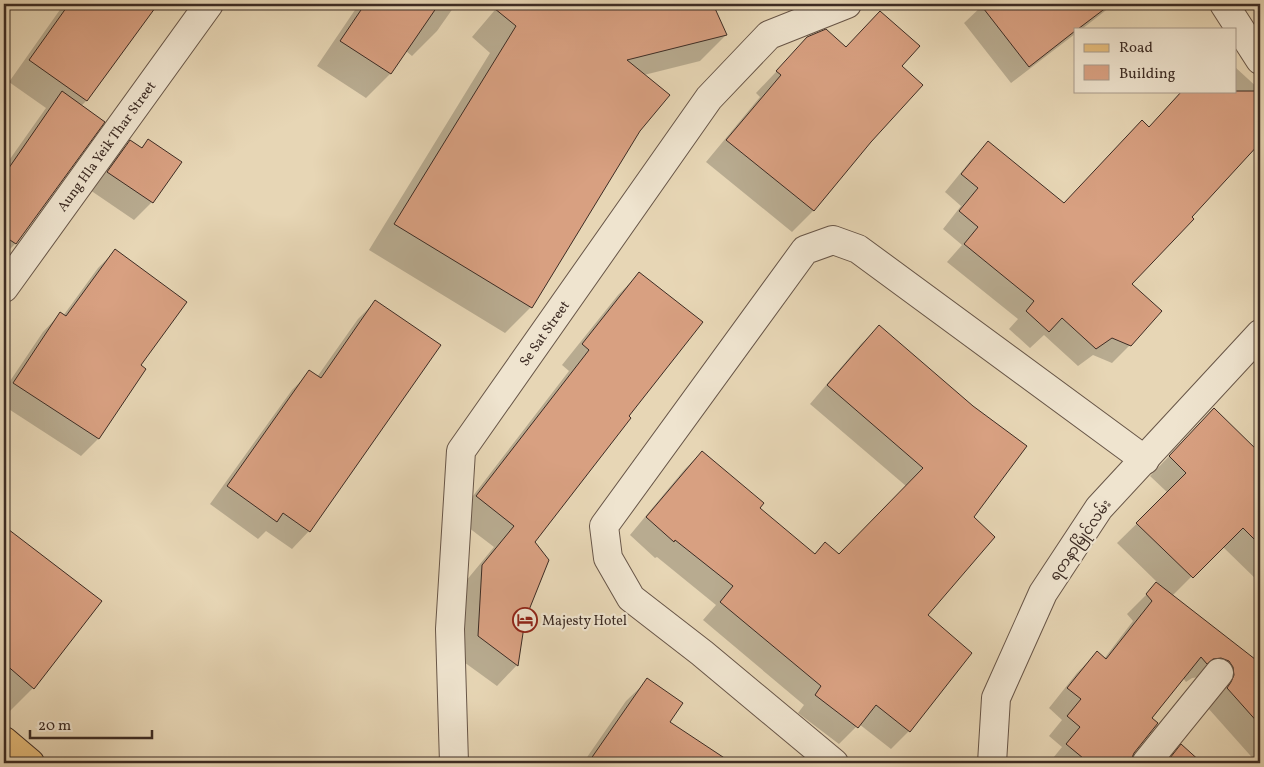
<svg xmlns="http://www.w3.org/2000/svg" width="1264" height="767" viewBox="0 0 1264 767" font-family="Vollkorn,'Noto Sans Myanmar',serif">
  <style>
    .shadow { fill: #0003 }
    .building { fill: #d8a081; stroke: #3d2c24 }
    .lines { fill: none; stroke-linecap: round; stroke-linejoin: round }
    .street-casing { stroke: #685648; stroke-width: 30 }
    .primary-casing { stroke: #3d2c24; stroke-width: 30 }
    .street { stroke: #efe4cf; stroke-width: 28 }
    .primary { stroke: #e4bb7a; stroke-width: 28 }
    .labels { text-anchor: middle; stroke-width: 4.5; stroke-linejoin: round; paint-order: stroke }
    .street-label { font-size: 14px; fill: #3d2c24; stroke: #efe4cf }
    .poi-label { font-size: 14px; fill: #3d2c24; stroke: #efe4cf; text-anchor: start }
  </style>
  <rect width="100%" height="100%" fill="#e7d6b5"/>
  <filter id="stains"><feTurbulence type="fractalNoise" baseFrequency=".004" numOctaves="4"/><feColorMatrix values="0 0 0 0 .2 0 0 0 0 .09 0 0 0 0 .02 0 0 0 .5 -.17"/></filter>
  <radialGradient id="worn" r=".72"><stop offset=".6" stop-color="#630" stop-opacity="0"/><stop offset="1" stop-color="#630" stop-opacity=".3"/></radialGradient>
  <g class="shadow">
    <path d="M64 4H138L150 13 86 101 81 106 103 122 15 244 4 255V155L10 159 46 108 9 82Z"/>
    <path d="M359 4H456L437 31 412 56 406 51 390 74 366 98 317 66Z"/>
    <path d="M500 4H726L714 9 726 35 700 61 644 75 639 131 531 307 505 333 369 250 490 53 472 37Z"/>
    <path d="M984 4H1114L1082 29H1075V34L1011 83 964 23Z"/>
    <path d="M808 38 900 66 870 141 813 211 792 232 706 162 760 97 756 93Z"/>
    <path d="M1235 67 1260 90V142L1130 284V345L1112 363 1093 355 1078 366 1044 335 1030 348 1009 329 1018 319 947 262 962 245 943 229 961 206 945 192 971 160 988 143 1063 204 1149 128 1235 91Z"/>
    <path d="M131 141 141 148 148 141 180 162 152 202 134 220 90 190 113 159Z"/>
    <path d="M115 251 139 365 144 369 98 439 81 456 4 406V390L43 332 60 314 63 316 98 268Z"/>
    <path d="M639 274 627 416 533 542 524 620 517 665 497 686 457 657 461 587 494 547 456 518 569 371 562 365 618 295Z"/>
    <path d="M375 302 309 531 292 549 266 531 258 539 210 504 292 390 310 372 317 377 358 319Z"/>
    <path d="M879 327 972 517 926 615 970 653 909 731 891 749 859 724 839 744 798 713 804 705 703 620 716 605 657 557 655 558 630 535 684 470 702 452 758 508 814 554 825 544 839 555 906 486 810 404 861 344Z"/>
    <path d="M1195 429 1257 451 1260 447V583L1222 546 1172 596 1254 659 1260 652V763H1257L1208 708 1212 704 1215 696 1201 677 1192 678 1186 682 1183 678 1150 718 1132 755 1124 763H1049L1062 747 1049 736 1062 720 1049 708 1077 673 1097 653 1104 659 1133 621 1127 614 1158 583 1117 543 1168 493 1150 476Z"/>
    <path d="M4 528 100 601 33 688 4 717Z"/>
    <path d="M648 680 669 722 730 763H583L626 701Z"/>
    <path d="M1181 746 1200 763H1164Z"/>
  </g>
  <g class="building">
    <path d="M69 4H158L87 101 29 60Z"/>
    <path d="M365 4H439L391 74 340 41Z"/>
    <path d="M489 4H713L727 35 627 60 670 95 640 131 532 308 394 224 516 26Z"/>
    <path d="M980 4H1111L1078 29H1075V31L1029 67Z"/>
    <path d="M880 11 920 46 902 66 923 85 871 142 814 211 726 140 781 75 776 71 807 37 826 29 846 47Z"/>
    <path d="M62 91 105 122 16 244 4 236V175Z"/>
    <path d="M1182 91H1260V143L1192 217 1194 219 1132 284 1162 311 1131 346 1112 338 1096 349 1062 318 1049 332 1026 311 1034 301 964 244 978 227 959 211 978 188 961 174 988 141 1064 203 1142 120 1149 127Z"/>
    <path d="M148 139 182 162 153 203 107 172 130 140 142 148Z"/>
    <path d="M115 249 187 302 141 365 146 369 99 439 13 383 60 312 66 316Z"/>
    <path d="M639 272 703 322 629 416 631 418 535 542 549 560 525 620 518 666 478 636 482 565 514 526 476 496 589 350 582 344Z"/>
    <path d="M375 300 441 345 310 532 283 513 277 522 227 486 309 370 321 378Z"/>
    <path d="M879 325 973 406 1027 446 974 517 995 537 928 615 972 653 910 732 876 705 858 728 815 695 821 686 720 602 733 586 675 540 674 542 646 517 702 451 764 503 760 508 815 554 825 542 839 554 923 468 827 385Z"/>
    <path d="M1214 408 1260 453V545L1243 528 1193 578 1136 523 1186 473 1169 456Z"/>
    <path d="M4 526 102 601 34 689 4 663Z"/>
    <path d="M1156 582 1260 663V725L1227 688 1231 682 1234 675 1233 667 1229 661 1221 658 1213 659 1207 664 1201 657 1152 718 1158 723 1134 753 1131 760V763H1089L1066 744 1080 727 1067 716 1081 699 1067 688 1097 651 1106 659 1152 601 1146 594Z"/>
    <path d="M647 678 683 703 670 722 732 763H588Z"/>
    <path d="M1181 744 1202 763H1166Z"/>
  </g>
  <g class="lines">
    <defs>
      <g id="street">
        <path d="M1224 4 1260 60"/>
        <path d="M4 288 209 4"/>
        <path d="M454 763 450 629 461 451 709 98 769 35 847 4"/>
        <path d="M834 763 702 653 631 598 608 558 604 526 805 250 833 240 858 249 1145 460"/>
        <path d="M992 763 996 698 1043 593 1099 508 1260 334"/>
        <path d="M1146 763 1219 673"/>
      </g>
      <path id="primary" d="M4 741 30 763"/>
    </defs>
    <use href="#street" class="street-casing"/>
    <use href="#primary" class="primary-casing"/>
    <use href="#street" class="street"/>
    <use href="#primary" class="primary"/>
  </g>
  <defs>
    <symbol id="hotel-ring" viewBox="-11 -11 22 22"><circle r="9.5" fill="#efe4cf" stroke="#8f2418" stroke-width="1.5"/><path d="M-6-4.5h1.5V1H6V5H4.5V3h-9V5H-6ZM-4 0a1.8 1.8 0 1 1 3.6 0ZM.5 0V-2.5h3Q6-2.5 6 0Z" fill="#8f2418"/></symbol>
  </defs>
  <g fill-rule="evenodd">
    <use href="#hotel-ring" x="511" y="606" width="28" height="28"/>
  </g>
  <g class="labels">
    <g class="street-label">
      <text transform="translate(106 146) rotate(-54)" y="5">Aung Hla Yeik Thar Street</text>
      <text transform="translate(544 333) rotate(-55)" y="5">Se Sat Street</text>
      <text transform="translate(1080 540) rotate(-55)" y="5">ရတနာမြိုင်လမ်း</text>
    </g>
    <g class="poi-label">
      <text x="542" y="625">Majesty Hotel</text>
    </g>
  </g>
  <rect width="1264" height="767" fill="none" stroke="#e7d6b5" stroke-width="20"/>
  <rect x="5" y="5" width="1254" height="757" fill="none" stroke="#3d2c24" stroke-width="2.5"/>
  <rect x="10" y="10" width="1244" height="747" fill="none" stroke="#3d2c24"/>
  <rect x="1074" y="28" width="162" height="65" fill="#efe4cf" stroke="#a89a8b"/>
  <rect x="1084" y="44" width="25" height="8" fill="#e4bb7a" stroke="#a89a8b"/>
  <text x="1119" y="52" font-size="15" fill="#3d2c24">Road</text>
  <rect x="1084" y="65" width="25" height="15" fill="#d8a081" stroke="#a89a8b"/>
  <text x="1119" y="78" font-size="15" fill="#3d2c24">Building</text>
  <path d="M30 730v8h122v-8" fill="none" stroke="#3d2c24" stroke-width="2.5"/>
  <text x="38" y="730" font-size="15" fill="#3d2c24" stroke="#efe4cf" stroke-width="4" paint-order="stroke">20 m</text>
  <rect width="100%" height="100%" filter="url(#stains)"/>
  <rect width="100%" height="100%" fill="url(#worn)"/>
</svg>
